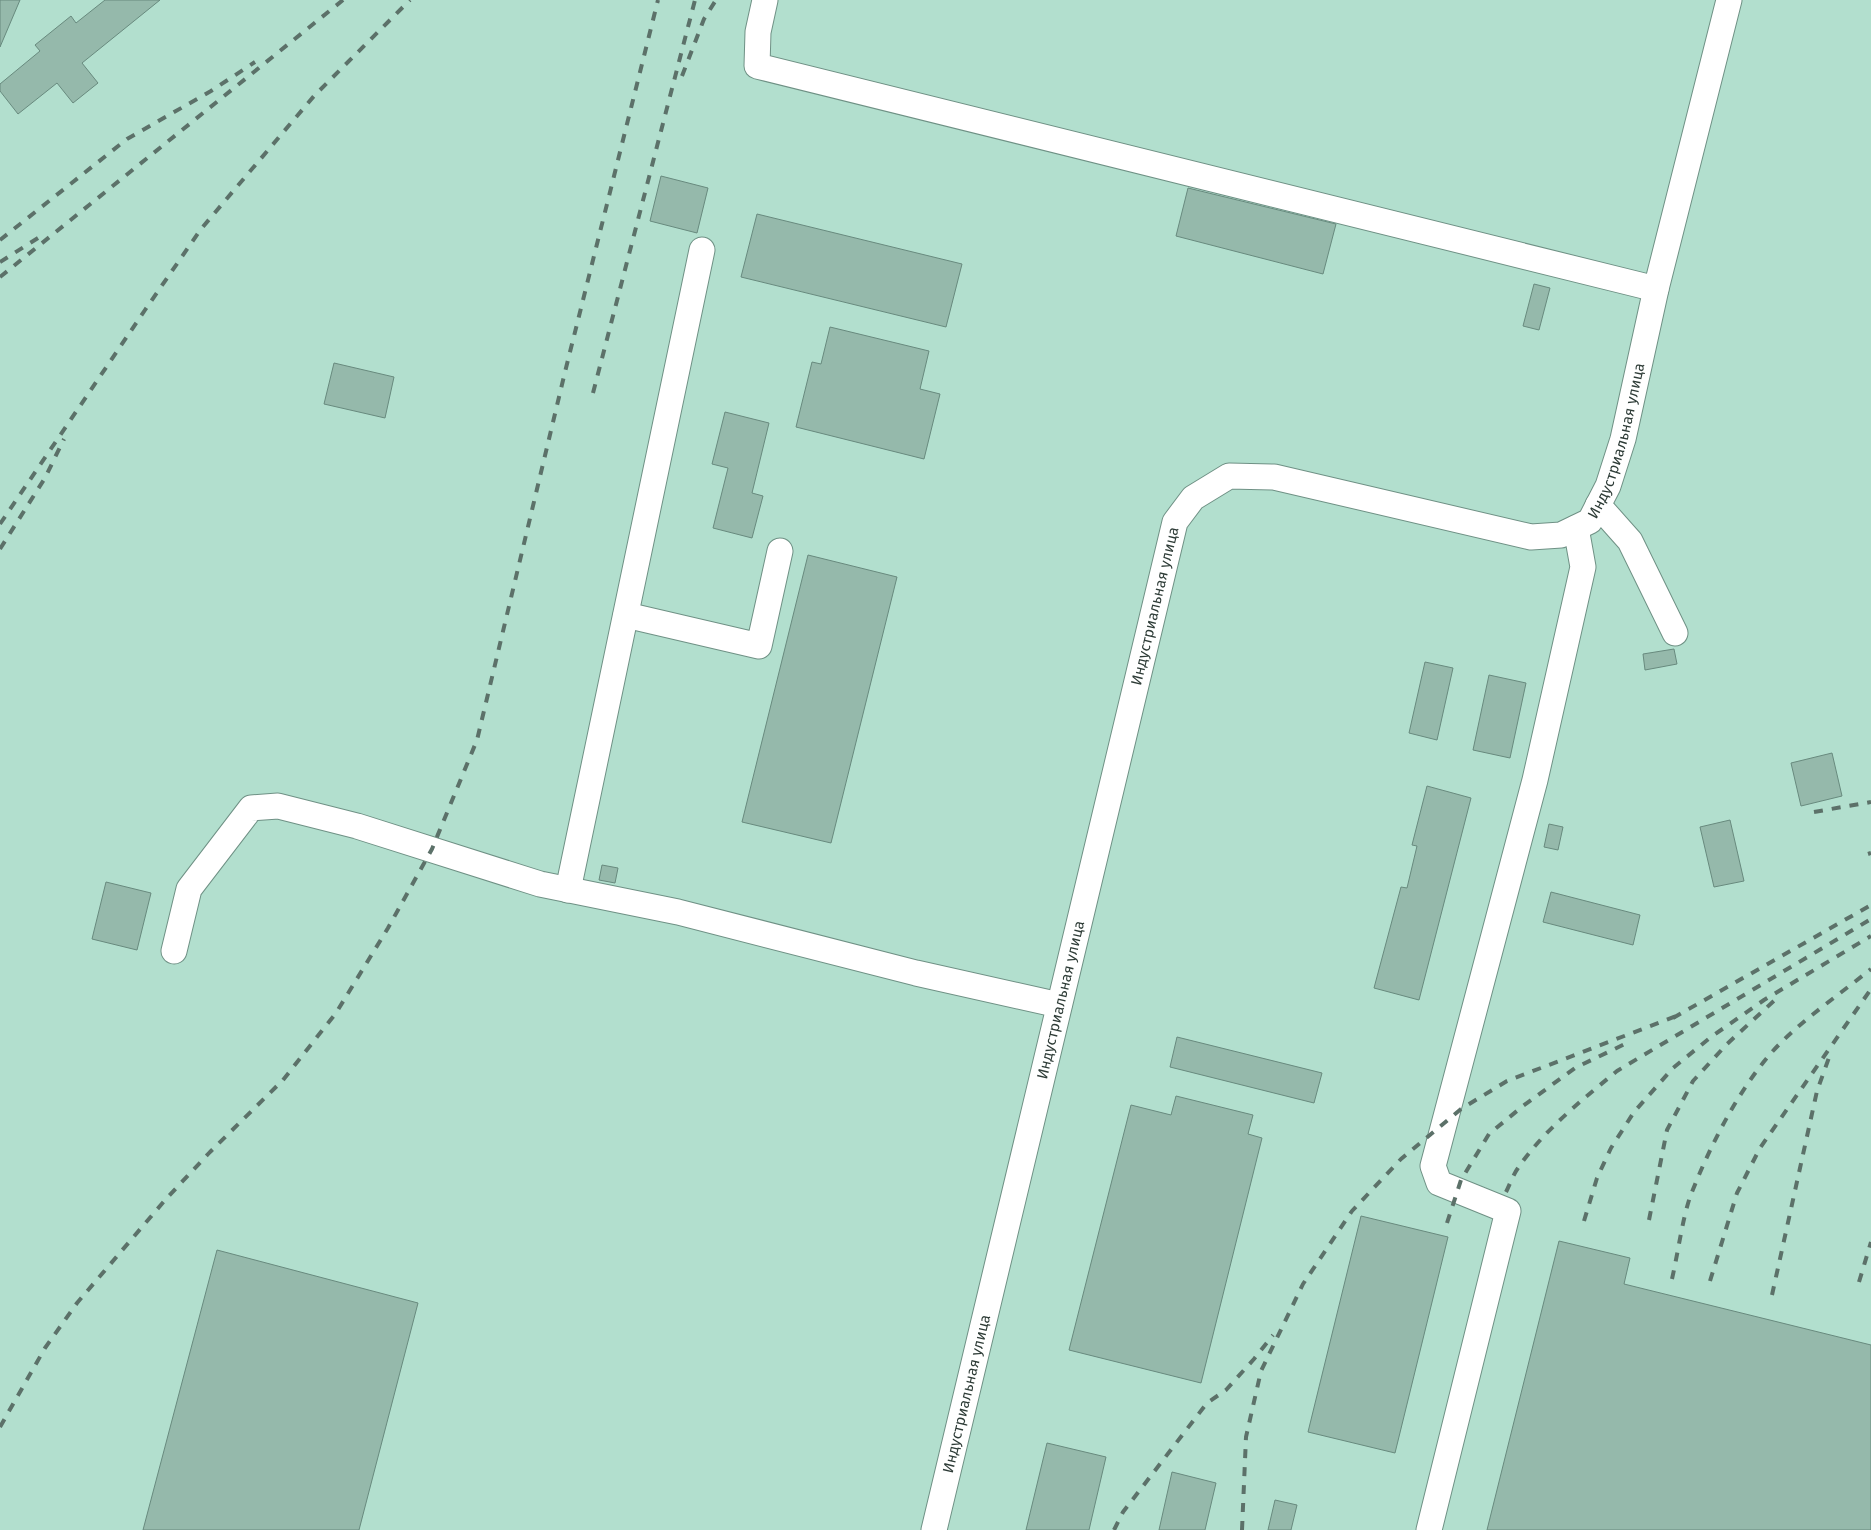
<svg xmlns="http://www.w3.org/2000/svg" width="1871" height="1530" viewBox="0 0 1871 1530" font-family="'Fira Sans',sans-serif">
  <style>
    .built { fill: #b2dfce }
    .building { fill: #95b9ab; stroke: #688a7e }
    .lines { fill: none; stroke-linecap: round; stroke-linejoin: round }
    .minor-casing { stroke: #6f9185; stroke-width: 27 }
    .minor { stroke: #fff; stroke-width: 25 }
    .rail { stroke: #5c7169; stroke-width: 4; stroke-dasharray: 9 9; stroke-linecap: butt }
    .labels { text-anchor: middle; stroke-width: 5; stroke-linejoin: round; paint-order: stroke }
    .street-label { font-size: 15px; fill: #2e3c37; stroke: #fff }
  </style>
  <rect width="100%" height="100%" fill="#c3e8da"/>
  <rect class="built" x="0" y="0" width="1871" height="1530"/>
  <g class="building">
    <path d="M0 0H20L0 47Z"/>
    <path d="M105 0H160L82 63 98 83 73 103 57 83 18 114 0 91V84L40 51 35 45 71 16 76 23Z"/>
    <path d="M661 176 708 188 697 233 650 221Z"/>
    <path d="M1188 188 1336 224 1323 274 1176 236Z"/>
    <path d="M757 214 962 264 946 327 741 277Z"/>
    <path d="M1534 284 1550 288 1539 330 1523 326Z"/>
    <path d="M830 327 929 351 920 389 940 394 924 459 796 427 812 362 821 364Z"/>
    <path d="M334 363 394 377 385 418 324 404Z"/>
    <path d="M725 412 769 423 752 493 763 496 752 538 713 528 728 468 712 464Z"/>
    <path d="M808 555 897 577 831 843 742 822Z"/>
    <path d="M1674 649 1677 664 1645 670 1643 654Z"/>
    <path d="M1425 662 1453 668 1437 740 1409 733Z"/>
    <path d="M1489 675 1526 683 1510 758 1473 750Z"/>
    <path d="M1832 753 1842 796 1801 806 1791 763Z"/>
    <path d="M1427 786 1471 798 1419 1000 1374 988 1401 887 1407 888 1417 846 1412 845Z"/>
    <path d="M1730 820 1744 881 1714 887 1700 827Z"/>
    <path d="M1549 824 1563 827 1558 850 1544 847Z"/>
    <path d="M602 865 618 868 615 883 599 880Z"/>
    <path d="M106 882 151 893 137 950 92 939Z"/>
    <path d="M1551 892 1640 915 1633 945 1543 922Z"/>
    <path d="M1177 1037 1322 1073 1314 1103 1170 1067Z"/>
    <path d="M1176 1096 1253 1115 1248 1134 1262 1138 1201 1383 1069 1350 1131 1105 1171 1115Z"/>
    <path d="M1361 1216 1448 1237 1395 1453 1308 1432Z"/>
    <path d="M1559 1241 1630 1258 1624 1284 1871 1345V1530H1487Z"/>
    <path d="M217 1250 418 1303 359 1530H143Z"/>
    <path d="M1047 1443 1106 1457 1089 1530H1026Z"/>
    <path d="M1172 1472 1216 1483 1205 1530H1159Z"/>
    <path d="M1275 1500 1297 1505 1291 1530H1268Z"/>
  </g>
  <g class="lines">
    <defs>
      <g id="minor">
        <path d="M765 0 758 32 757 66 1656 289"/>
        <path d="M1598 505 1630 541 1675 633"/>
        <path d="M626 615 759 646 780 551"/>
        <path d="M568 890 702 250"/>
        <path d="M174 951 189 889 251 808 278 806 357 826 540 884 678 912 916 973 1059 1005"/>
        <path id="s1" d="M934 1530 1175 522 1193 498 1229 476 1274 477 1531 537 1561 535 1590 521 1608 486 1623 439 1656 289 1729 0"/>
        <path d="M1429 1530 1508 1211 1439 1183 1433 1166 1535 780 1583 567 1576 528"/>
      </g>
    </defs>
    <use href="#minor" class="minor-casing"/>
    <use href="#minor" class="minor"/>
    <g class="rail">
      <path d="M682 76 704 19 716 0"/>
      <path d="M0 240 127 139 211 91 255 62"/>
      <path d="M0 262 38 238"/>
      <path d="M0 277 343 0"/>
      <path d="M593 393 695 0"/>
      <path d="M0 524 145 310 201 229 314 96 410 0"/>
      <path d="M0 549 45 478 64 439"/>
      <path d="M1814 812 1871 802"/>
      <path d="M1868 854 1871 853"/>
      <path d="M1673 1018 1871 905"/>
      <path d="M1506 1192C1510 1184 1513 1175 1518 1168 1544 1130 1582 1100 1617 1071L1871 919"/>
      <path d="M1649 1220 1667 1130 1693 1081 1727 1044 1776 999"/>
      <path d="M1584 1221 1597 1178 1611 1148 1634 1112 1673 1068 1711 1037 1764 1000 1871 936"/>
      <path d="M1447 1223 1461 1180 1489 1134 1523 1106 1575 1068 1629 1042"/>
      <path d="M1672 1279C1678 1253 1682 1221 1690 1197 1709 1148 1737 1092 1772 1052 1800 1021 1839 995 1871 969"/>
      <path d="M1710 1281 1737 1193 1760 1148 1871 989"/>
      <path d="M1859 1282 1871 1242"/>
      <path d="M1772 1295 1817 1091 1831 1052"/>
      <path d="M0 1427 45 1348 77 1303 166 1199 210 1152 283 1080 336 1013 388 928 432 849 477 740 565 372 658 0"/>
      <path d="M1114 1530 1123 1512 1207 1403 1226 1390 1254 1359 1273 1335"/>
      <path d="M1242 1530 1246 1437 1261 1371 1303 1284 1352 1211 1401 1159 1461 1109 1507 1081 1679 1015"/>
    </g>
  </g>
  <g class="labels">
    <g class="street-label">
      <text dy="5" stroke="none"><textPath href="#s1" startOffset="1565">Индустриальная улица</textPath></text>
      <text dy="5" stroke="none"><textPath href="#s1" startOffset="950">Индустриальная улица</textPath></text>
      <text dy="5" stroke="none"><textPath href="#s1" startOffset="545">Индустриальная улица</textPath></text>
      <text dy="5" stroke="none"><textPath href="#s1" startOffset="140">Индустриальная улица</textPath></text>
    </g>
  </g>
</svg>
